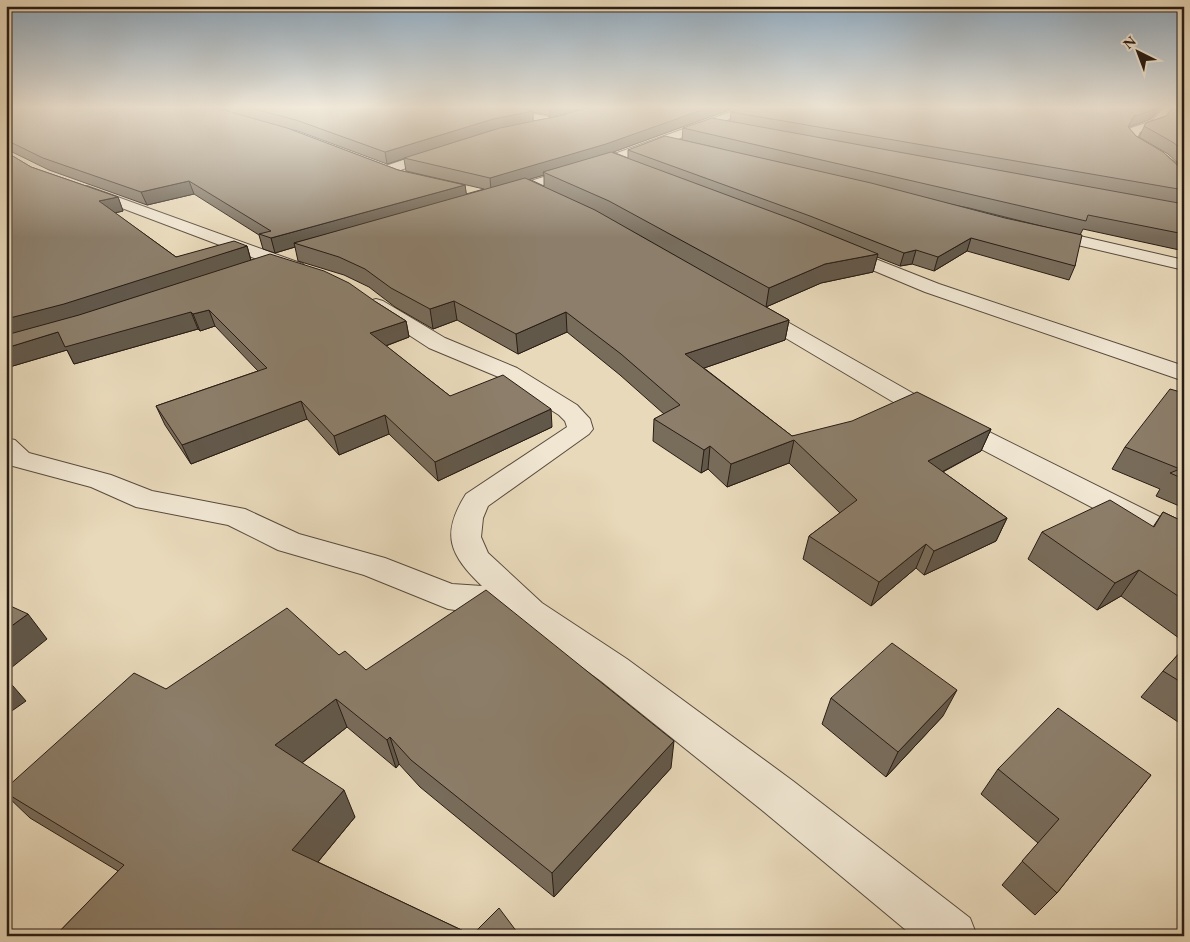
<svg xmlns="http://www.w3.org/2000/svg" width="1190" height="942" viewBox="0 0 1190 942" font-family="'EB Garamond',serif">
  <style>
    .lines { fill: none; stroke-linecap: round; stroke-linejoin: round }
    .minor-casing { stroke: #584b3e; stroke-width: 2 }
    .minor { fill: #f0e6d2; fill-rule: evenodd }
    .wall { fill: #786c5b; stroke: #281c14; fill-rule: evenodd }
    .shaded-wall { fill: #62584a; stroke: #281c14 }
    .building { fill: #8c7e6a; stroke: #281c14 }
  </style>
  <rect width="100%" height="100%" fill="#e8d9ba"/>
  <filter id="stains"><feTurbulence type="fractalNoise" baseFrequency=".004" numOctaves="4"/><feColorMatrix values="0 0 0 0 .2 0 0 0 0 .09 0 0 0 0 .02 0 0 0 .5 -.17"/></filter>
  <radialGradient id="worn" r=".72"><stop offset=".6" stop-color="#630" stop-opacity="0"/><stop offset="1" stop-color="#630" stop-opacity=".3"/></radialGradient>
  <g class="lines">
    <defs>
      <g id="minor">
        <path d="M474 106H497L559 119 564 122 559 125 479 109Z"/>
        <path d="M747 106H763L616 163H606L605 160 606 157Z"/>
        <path d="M1165 106H1176L1160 125 1140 132 1137 138 1167 156 1184 172V181C1171 178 1167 169 1158 162 1147 154 1134 150 1125 138L1131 128 1152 121Z"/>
        <path d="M440 147 446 151 444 154 390 174 385 175 378 171 380 168Z"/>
        <path d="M580 166 587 170 585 173 502 198 497 197 495 194 497 191Z"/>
        <path d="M87 186 303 264 306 268 303 272 297 273 291 272 82 193 80 190 82 187Z"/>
        <path d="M1045 228 1184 260V270L1039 236 1037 233 1039 230Z"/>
        <path d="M840 245 939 284 1184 366V381L925 292 834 254 831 250 834 246Z"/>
        <path d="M376 299 383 301 445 338 517 368 577 405 590 419 593 429 589 434 488 506 483 518 481 537 488 553 542 603 627 659 793 781 970 918 977 936H913L763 811 601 681 518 621 507 611 469 612 448 609 364 575 278 550 228 525 136 507 91 487 9 465 6 462V438L15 440 29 453 111 475 152 491 245 509 299 534 385 558 452 584 482 586C450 555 440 535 466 494L567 427 565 421 559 415 501 378 429 348 369 309 366 305 369 301Z"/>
        <path d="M754 305 761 307 923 399 1184 529V553L1173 550 905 409 747 315 744 311 747 307Z"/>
      </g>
    </defs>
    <use href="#minor" class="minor-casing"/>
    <use href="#minor" class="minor"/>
  </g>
  <g class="wall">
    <path d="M6 106H740L613 152 628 158V150L722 149 682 140 683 128 730 121 731 112 890 106H938L935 108 941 106H1162L1151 119 1129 127V128L1136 136 1180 165 1168 154 1139 137 1146 123 1166 116 1184 106V251L1083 229 1080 235 1075 266 1069 280 967 251 934 271 912 264 900 266 877 257 873 272 821 283 766 307 789 320 785 340 704 368 792 436 991 429 981 451 943 472 1007 518 996 541 924 575 916 568 871 606 803 559 809 536 840 513 789 463 727 487 708 469 701 473 653 441 654 419 664 414 620 375 567 332 518 354 457 320 433 329 395 307 369 287 344 275 298 261 295 247 275 253 263 249 259 235 194 194 147 205 49 170 6 149ZM533 112 548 115 550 118 533 121ZM289 129 298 131 387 164 404 159 406 171 484 189 466 194 465 185 398 170ZM544 175V186L529 179ZM944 203 969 208 1057 230 1005 218Z"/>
    <path d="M6 152 31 167 118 197 123 211 115 213 176 257 247 246 251 260 376 302 406 321 409 337 386 346 450 396 552 427 438 481 389 434 339 455 307 419 191 464 165 425 156 406 258 371 215 326 200 331 198 329 74 364 67 350 6 368Z"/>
    <path d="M1184 393V508L1156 496 1160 489 1112 469 1125 447Z"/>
    <path d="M1163 512 1184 522 1183 641 1121 596 1097 610 1028 559 1042 532 1153 527Z"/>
    <path d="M1184 648V726L1141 697 1163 671Z"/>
    <path d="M339 655 366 670 671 768 554 897 420 787 399 764 396 768 347 727 302 763 355 817 318 862 472 935 520 936H55L118 871 30 818 6 795V788L166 689Z"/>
    <path d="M831 698 943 716 886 777 822 724Z"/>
    <path d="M998 769 1151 775 1057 893 1035 915 1002 885 1038 843 981 794Z"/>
  </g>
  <g class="shaded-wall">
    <path d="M556 106H596L550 119V108Z"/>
    <path d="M713 106H740L605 155 543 172 544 175 491 191 490 178Z"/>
    <path d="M929 106H938L928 110Z"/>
    <path d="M1158 106H1162L1151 119 1129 127 1123 138 1128 127 1134 116Z"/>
    <path d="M533 111V122L493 130 387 164 385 152 493 119Z"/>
    <path d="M189 181 194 194 147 205 141 192Z"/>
    <path d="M465 185 467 198 294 243 295 247 275 253 271 238Z"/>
    <path d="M118 197 123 211 105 215 99 201Z"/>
    <path d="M971 238 967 251 934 271 938 257Z"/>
    <path d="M247 246 251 261 6 339V319Z"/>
    <path d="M916 250 912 264 900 266 904 253Z"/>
    <path d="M878 254 873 272 821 283 766 307 769 288 825 264Z"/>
    <path d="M454 301 457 320 433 329 430 309Z"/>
    <path d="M209 310 215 326 200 331 193 314Z"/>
    <path d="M191 312 198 329 74 364 67 350 6 368V348L58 332Z"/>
    <path d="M566 312 567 332 518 354 516 334Z"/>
    <path d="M789 320 785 340 684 375 685 354Z"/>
    <path d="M406 321 409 337 374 350 370 333Z"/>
    <path d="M301 401 307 419 191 464 182 445Z"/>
    <path d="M551 409 552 427 438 481 435 462Z"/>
    <path d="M385 415 389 434 339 455 334 436Z"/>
    <path d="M991 429 981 451 919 484 928 461Z"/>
    <path d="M794 440 789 463 727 487 731 464Z"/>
    <path d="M710 446 708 469 701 473 704 450Z"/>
    <path d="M1007 518 996 541 924 575 934 551Z"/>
    <path d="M926 544 916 568 871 606 879 582Z"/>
    <path d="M1139 570 1121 596 1097 610 1115 583Z"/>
    <path d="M28 614 47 639 6 672V630Z"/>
    <path d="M6 678 26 701 6 715Z"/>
    <path d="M957 690 943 716 886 777 898 752Z"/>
    <path d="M336 699 347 727 289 773 275 745Z"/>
    <path d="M390 737 399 764 396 768 387 740Z"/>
    <path d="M674 741 671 768 554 897 552 873Z"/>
    <path d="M344 790 355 817 307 875 292 850Z"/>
  </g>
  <g class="building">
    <path d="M6 106H209L287 128 398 170 465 185 271 238 259 234 271 231 189 181 141 192 43 158 6 140Z"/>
    <path d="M243 106H511L533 111 493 119 385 152 296 120Z"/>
    <path d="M594 106H713L606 144 490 178 404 158 500 128 559 116Z"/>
    <path d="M744 106H889L925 109 941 106H1158L1156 109 1134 116 1128 127 1136 136 1163 152 1177 165 1184 167V190L731 112Z"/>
    <path d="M1174 106H1184V152L1174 143 1144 126 1146 123 1166 116Z"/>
    <path d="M712 118 1184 204V234L1088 215 1086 221 683 128Z"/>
    <path d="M665 136 871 183 1005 218 1082 235 1075 266 971 238 938 257 916 250 904 253 810 216 628 150Z"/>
    <path d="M6 152 31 167 118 197 99 201 176 257 234 241 247 246 64 304 6 319Z"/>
    <path d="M611 152 797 221 878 254 825 264 769 288 609 201 543 172Z"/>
    <path d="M525 178 595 210 789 320 685 354 792 436 852 421 917 392 991 429 928 461 1007 518 934 551 926 544 879 582 809 536 857 500 794 440 731 464 710 446 704 450 654 419 680 405 621 354 566 312 516 334 454 301 430 309 391 288 365 269 339 257 294 243Z"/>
    <path d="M270 254 324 271 349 283 376 302 406 321 370 333 450 396 503 375 551 409 435 462 385 415 334 436 301 401 182 445 156 406 267 368 209 310 193 314 191 312 65 347 58 332 6 348V335L79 315Z"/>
    <path d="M1170 389 1184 393V479L1170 473 1180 469 1125 447Z"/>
    <path d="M1110 500 1154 527 1163 512 1184 522V600L1139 570 1115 583 1042 532Z"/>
    <path d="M486 590 674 741 552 873 411 760 390 737 387 740 336 699 275 745 344 790 292 850 472 935 499 908 520 936H55L124 865 6 793V788L134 673 166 689 287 608 339 655 345 651 366 670Z"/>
    <path d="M6 604 28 614 6 630Z"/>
    <path d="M892 643 957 690 898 752 831 698Z"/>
    <path d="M1184 648V684L1163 671Z"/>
    <path d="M1058 708 1151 775 1057 893 1022 861 1059 819 998 769Z"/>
  </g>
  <linearGradient id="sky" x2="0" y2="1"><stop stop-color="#8ea9bf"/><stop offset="0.45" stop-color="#f5eee0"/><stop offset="1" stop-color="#f5eee0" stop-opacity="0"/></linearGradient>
  <rect width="1190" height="238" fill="url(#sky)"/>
  <rect width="1190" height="942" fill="none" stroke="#e8d9ba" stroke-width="25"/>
  <rect x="8" y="8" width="1175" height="927" fill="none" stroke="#281c14" stroke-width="2.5"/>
  <rect x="12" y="12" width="1165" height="917" fill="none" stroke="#281c14"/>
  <g transform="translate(1138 52) rotate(318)" stroke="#f0e6d2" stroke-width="4" paint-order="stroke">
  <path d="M0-4L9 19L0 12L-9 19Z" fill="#281c14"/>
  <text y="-8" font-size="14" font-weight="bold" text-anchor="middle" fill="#281c14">N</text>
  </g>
  <rect width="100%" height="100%" filter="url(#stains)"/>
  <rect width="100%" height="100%" fill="url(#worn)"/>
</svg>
